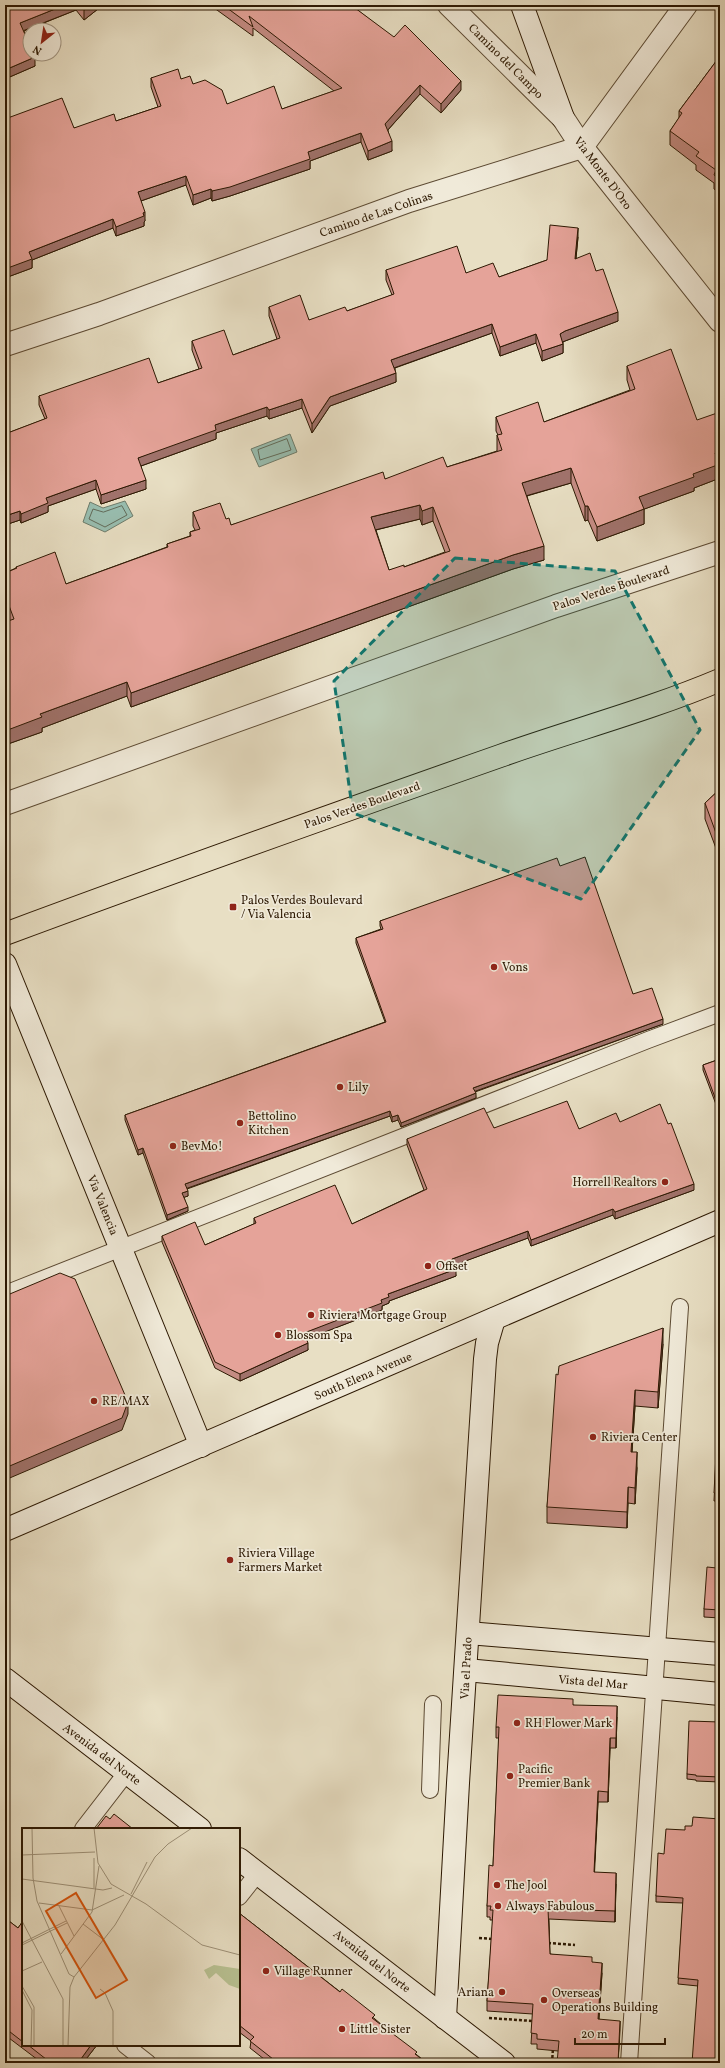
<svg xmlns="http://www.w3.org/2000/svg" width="725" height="2068" viewBox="0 0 725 2068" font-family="Vollkorn,serif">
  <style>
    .water { fill: #98bdaf; stroke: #6d7b6a }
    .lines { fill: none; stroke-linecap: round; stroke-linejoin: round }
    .shore { stroke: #626b59; stroke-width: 1 }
    .lane-casing { stroke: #5c4a33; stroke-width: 18 }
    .street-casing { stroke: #5c4a33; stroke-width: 24 }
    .secondary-casing { stroke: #2d1903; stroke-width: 24 }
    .primary-casing { stroke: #2d1903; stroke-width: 24 }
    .path { stroke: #2d1903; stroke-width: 2.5; stroke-dasharray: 3 2; stroke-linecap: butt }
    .lane { stroke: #f0ead9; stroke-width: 16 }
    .street { stroke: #f0ead9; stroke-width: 22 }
    .secondary { stroke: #f0ead9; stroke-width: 22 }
    .primary { stroke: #e8dfc4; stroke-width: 22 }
    .wall { fill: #c58c84; stroke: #2d1903; fill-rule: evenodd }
    .shaded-wall { fill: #a0726b; stroke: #2d1903 }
    .building { fill: #e5a399; stroke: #2d1903; fill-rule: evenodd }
    .marked { fill: #0f766e; fill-opacity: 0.2; stroke: #0f766e; stroke-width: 3; stroke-dasharray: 8 5; stroke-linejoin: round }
    .poi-dot { fill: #8f2418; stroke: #f0ead9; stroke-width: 1.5 }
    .labels { text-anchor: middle; stroke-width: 3.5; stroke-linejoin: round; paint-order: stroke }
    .street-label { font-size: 12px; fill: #2d1903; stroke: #f0ead9 }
    .poi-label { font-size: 12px; fill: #2d1903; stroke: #f0ead9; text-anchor: start }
    .inset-road { fill: none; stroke: #9d9077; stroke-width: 1 }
    .view { fill: #d5530b; fill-opacity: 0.15; stroke: #d5530b; stroke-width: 2 }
    .inset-edge { fill: none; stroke: #2d1903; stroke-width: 2 }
  </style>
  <rect width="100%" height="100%" fill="#e8dfc4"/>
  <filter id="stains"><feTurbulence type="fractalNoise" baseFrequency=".005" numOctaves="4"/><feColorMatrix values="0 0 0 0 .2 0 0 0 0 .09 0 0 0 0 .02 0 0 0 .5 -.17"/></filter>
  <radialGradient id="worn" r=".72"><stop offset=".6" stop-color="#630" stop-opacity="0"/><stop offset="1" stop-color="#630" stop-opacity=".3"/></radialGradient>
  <g class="water">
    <path d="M290 434 297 452 259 467 251 449Z"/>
    <path d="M125 501 133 516 105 532 83 522 90 502 103 508Z"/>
  </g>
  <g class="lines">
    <g class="shore">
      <path d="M287 439 291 450 260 460 258 450Z"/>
      <path d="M122 506 127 515 105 527 89 519 93 509 103 512Z"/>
    </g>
    <defs>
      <g id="lane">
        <path d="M5 1294 648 1040 720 1013"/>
        <path d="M430 1790 433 1704"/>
        <path d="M83 1829 127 1772"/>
        <path d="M239 1897 258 1873"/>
        <path d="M125 2045 148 2063"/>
        <path d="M629 2063 680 1307"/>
      </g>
      <g id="street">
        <path d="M449 5 563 118 582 147 720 321"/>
        <path d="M5 345 99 314 409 201 582 147 686 5"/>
        <path d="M5 804 556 606 720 552"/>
      </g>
      <g id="secondary">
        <path d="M522 5 563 118"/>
        <path d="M5 964 201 1446"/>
        <path d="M5 1530 720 1221"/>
        <path d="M468 1633 720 1654"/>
        <path d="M466 1670 720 1694"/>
        <path d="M5 1679 200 1829"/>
        <path d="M239 1859 504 2063"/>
        <path d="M445 2018 458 1783 485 1359 487 1343 494 1319"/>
      </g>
      <path id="primary" d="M5 934C169 873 335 814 500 756 573 730 649 710 720 680"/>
    </defs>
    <use href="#lane" class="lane-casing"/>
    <use href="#street" class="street-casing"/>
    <use href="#secondary" class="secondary-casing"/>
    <use href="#primary" class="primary-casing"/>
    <g class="path">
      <path d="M479 1938 493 1939"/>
      <path d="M548 1943 575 1945"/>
      <path d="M489 2018 533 2021"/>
      <path d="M552 2063 553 2048"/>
    </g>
    <use href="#lane" class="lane"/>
    <use href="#street" class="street"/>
    <use href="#secondary" class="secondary"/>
    <use href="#primary" class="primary"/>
  </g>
  <g class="wall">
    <path d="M5 5H103L84 20 76 10 24 31 35 66 5 79Z"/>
    <path d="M210 5H351L461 90 441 113 420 94 388 130 392 151 368 160 361 142 310 161V169L230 196 212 201 211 198 193 205 186 185 141 201 145 221 144 222V226L116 236 113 228 32 260V268L5 278 74 128 116 121 158 107 151 87V78L181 79 193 84 227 104 282 109 334 91 253 28V36Z"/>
    <path d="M600 5H608L605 9Z"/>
    <path d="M720 56V193L714 189V183L696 170V165L670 145V131L679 118V111Z"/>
    <path d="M578 237 576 258 596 271 618 321 565 341 563 342V353L542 361 536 343 500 356 492 333 395 368 396 382 330 406 312 433 302 408 269 419 267 416 216 433V439L141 466 146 489 101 504 96 489 48 506V512L21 523 20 520 5 525V434L45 419 39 405V396L158 383 199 369 192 350V341L233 355 277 339 269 316V307L309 320 347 311 392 295 386 280V270L466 273 499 277 547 260Z"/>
    <path d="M627 366 697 420 720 466V478L694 488V491L644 509V524L597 541 588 520 585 521 571 483 527 496 544 560 513 569 131 707 127 696 42 728V732L5 745V622L9 620 5 610V573L16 568V567L66 584 167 547V544L190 536V532L195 530 193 526V512L226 519 231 525 385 479 447 467 497 451V435H498L496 431V417L544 422 630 390 627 380ZM420 519 422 525 433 521 445 552 404 567 389 570 376 530Z"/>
    <path d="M720 789V859L705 819V803Z"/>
    <path d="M560 866 633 994 663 1024 475 1092 476 1098 401 1127 398 1120 392 1122 390 1116 187 1189 188 1196 184 1197 188 1211 167 1220 143 1153 138 1155 125 1120V1115L385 1022 356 943V938L381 929 380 926V921Z"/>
    <path d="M720 1059V1115L703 1070V1065Z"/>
    <path d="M620 1122 694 1190 615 1219 613 1215 531 1246 528 1238 454 1265 456 1276 389 1301V1303L382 1306V1310L306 1339 308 1350 240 1381 215 1368 162 1242V1236L205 1245 254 1224V1218L352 1224 424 1190 407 1145V1139L494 1128 579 1129Z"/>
    <path d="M663 1344 658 1408 635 1406 632 1452 637 1468 635 1504 628 1503 627 1528 547 1523V1507L558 1375Z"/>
    <path d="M720 1376V1501H714Z"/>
    <path d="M720 1512V1618L704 1617V1609L717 1568Z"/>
    <path d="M573 1705 617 1717 616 1748H610L608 1802H598L594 1872 616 1884 615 1922 549 1919 550 1954 592 1962 602 1973 599 2019 620 2031 558 2051 537 2049V2044H531L533 2014 487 2011V2001L493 1920H490V1917H487V1906L493 1866 499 1738H496V1727Z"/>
    <path d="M720 1722V1782L696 1781V1780L687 1779V1774Z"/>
    <path d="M720 1819 698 1986 678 1984 683 1903 656 1902V1896L664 1854 692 1826Z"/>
    <path d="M239 1913 375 2019 417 2055 427 2063H269L250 2048 251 2041 239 2032Z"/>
    <path d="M5 1918 18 1928 23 1921V2045H97L83 2063H42L5 2035Z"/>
  </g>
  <g class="shaded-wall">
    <path d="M65 5H76V10L20 32V23Z"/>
    <path d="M91 5H103L84 20V10Z"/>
    <path d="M35 57V66L5 79V70Z"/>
    <path d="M461 81V90L441 113V104Z"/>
    <path d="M420 85V94L385 133V124Z"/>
    <path d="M361 133V142L310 161V169L230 196 212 201V191L308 152Z"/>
    <path d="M392 141V151L368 160V151Z"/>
    <path d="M186 176V185L138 202V192Z"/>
    <path d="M211 189V198L193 205V195Z"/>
    <path d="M145 212V221L144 222V226L116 236V227Z"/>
    <path d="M113 219V228L32 260V268L5 278V269L29 252Z"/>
    <path d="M578 228V237L575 268V259Z"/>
    <path d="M618 312V321L565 341 560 343V334L565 331Z"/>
    <path d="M492 324V333L391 369V360Z"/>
    <path d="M536 334V343L500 356V347Z"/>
    <path d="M563 344V353L542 361V351Z"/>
    <path d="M396 373V382L330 406 312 433V424L330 397Z"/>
    <path d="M302 399V408L269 419V410Z"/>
    <path d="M267 407V416L216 433V439L138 467V458L215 425Z"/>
    <path d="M720 452V478L694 488V491L639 511V497L693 474 715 453Z"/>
    <path d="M571 468V483L522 497V483Z"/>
    <path d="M96 480V489L48 506V512L21 523V514L46 498Z"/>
    <path d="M146 480V489L101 504V495Z"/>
    <path d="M420 505V519L371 531V517Z"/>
    <path d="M585 506H588V520L585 521Z"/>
    <path d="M433 507V521L422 525V511Z"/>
    <path d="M644 509V524L597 541V527Z"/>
    <path d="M20 511V520L5 525V516Z"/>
    <path d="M544 546V560L513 569 131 707V693L513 555Z"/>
    <path d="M127 682V696L42 728V732L5 745V731L40 714Z"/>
    <path d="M663 1019V1024L473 1092V1088Z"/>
    <path d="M476 1093V1098L401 1127V1123Z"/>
    <path d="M390 1111V1116L185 1189V1184Z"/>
    <path d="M398 1115V1120L392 1122V1117Z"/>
    <path d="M143 1148V1153L138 1155V1150Z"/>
    <path d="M694 1184V1190L615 1219V1212Z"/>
    <path d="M188 1191V1196L182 1198V1193Z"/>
    <path d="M188 1207V1211L167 1220V1215Z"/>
    <path d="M613 1209V1215L531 1246V1240Z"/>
    <path d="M528 1231V1238L452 1266V1259Z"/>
    <path d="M456 1269V1276L389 1301V1303L382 1306V1310L304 1340V1333L381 1300 388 1294Z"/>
    <path d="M663 1328V1344L658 1408V1392Z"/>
    <path d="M308 1343V1350L240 1381V1374Z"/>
    <path d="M635 1390V1406L631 1467V1452Z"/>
    <path d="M128 1402V1414L122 1430 5 1480V1468Z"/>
    <path d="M637 1452V1468L635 1504V1488Z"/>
    <path d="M628 1487V1503L627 1528V1512Z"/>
    <path d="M617 1706V1717L616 1748V1738Z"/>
    <path d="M610 1738V1748L608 1802V1792Z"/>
    <path d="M598 1791V1802L594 1883V1872Z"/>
    <path d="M616 1873V1884L615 1922V1911Z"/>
    <path d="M602 1963V1973L598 2030V2019Z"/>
    <path d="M620 2021V2031L618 2063Z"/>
    <path d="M91 2045H97L83 2063H78Z"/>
  </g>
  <g class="building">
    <path d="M5 5H65L20 23 30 46V54H33L35 57 5 70Z"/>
    <path d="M80 5H91L84 10Z"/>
    <path d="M223 5H351L394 37 405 25 461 81 441 104 420 85 385 124 392 141 368 151 361 133 308 152 310 159 230 187 212 191 211 189 193 195 186 176 138 192 145 212 143 213 144 216 116 227 113 219 29 252 32 259 5 269V119L62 98 74 128 114 114 116 121 161 106 151 78 178 69 181 79 190 76 193 84 205 80 222 90 227 104 274 86 282 109 342 88 249 16 253 27Z"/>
    <path d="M720 56V179L714 175 716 170 696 156 699 152 670 131 682 113 679 111Z"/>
    <path d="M550 225 578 228 575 259 590 253 596 271 603 269 618 312 565 331 560 334 563 344 542 351 536 334 500 347 492 324 391 360 396 373 330 397 312 424 302 399 269 410 267 407 215 425 216 430 138 458 146 480 101 495 96 480 46 498 48 503 21 514 20 511 5 516V434L47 418 39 396 149 358 158 383 202 368 192 341 224 330 233 355 280 338 269 307 300 295 309 320 345 307 347 311 394 294 386 270 457 246 466 273 493 263 499 277 547 260Z"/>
    <path d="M671 349 697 420 720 412V452L715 453 720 464 693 474 694 477 639 497 644 509 597 527 588 506H585L571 468 522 483 544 546 513 555 131 693 127 682 40 714 42 717 5 731V622L14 619 5 595V573L17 568 16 567 55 552 66 584 168 547 167 544 191 536 190 532 200 529 193 512 220 503 226 519 229 518 231 525 383 472 385 479 443 457 447 467 502 450 497 435 502 434 496 417 538 402 544 422 635 389 627 366ZM420 505 422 511 433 507 450 551 404 567V565L389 570 371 517Z"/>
    <path d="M720 789V844L705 803Z"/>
    <path d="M585 857 633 994 652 988 663 1019 473 1088 476 1093 401 1123 398 1115 392 1117 390 1111 185 1184 188 1191 182 1193 188 1207 167 1215 143 1148 138 1150 125 1115 386 1022 356 938 383 929 380 921 557 858 560 866Z"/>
    <path d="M720 1059V1111L703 1065Z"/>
    <path d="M567 1101 579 1129 616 1113 620 1122 660 1104 668 1124 671 1123 694 1184 615 1212 613 1209 531 1240 528 1231 452 1259 456 1269 388 1294 389 1297 381 1300 382 1303 304 1333 308 1343 240 1374 215 1362 162 1236 195 1222 205 1245 256 1223 254 1218 335 1185 352 1224 427 1189 407 1139 484 1108 494 1128Z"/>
    <path d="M60 1273 75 1279 128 1402 122 1418 5 1468V1327L6 1326 5 1323V1296Z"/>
    <path d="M663 1328 658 1392 635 1390 631 1452H637L635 1488 628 1487 627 1512 547 1507 556 1374 558 1375 559 1366Z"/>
    <path d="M720 1376V1493H714Z"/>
    <path d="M720 1512V1610L704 1609 707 1567 717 1568Z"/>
    <path d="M498 1695 573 1699V1705L617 1706 616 1738H610L608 1792 598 1791 594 1872 616 1873 615 1911 548 1909 550 1954 592 1957V1962L602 1963 598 2019 620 2021 618 2063H557L559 2041 537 2039V2034L531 2033 533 2004 487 2001 493 1910H490L491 1906H487L489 1865 493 1866 499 1727H496Z"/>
    <path d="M689 1721 720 1722V1777L696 1776V1775L687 1774Z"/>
    <path d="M114 1814 133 1829H96L106 1816 110 1819Z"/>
    <path d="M693 1817 720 1819V2063H692L698 1980 678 1978 683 1898 656 1896 658 1853 664 1854 666 1829 685 1830V1826H692Z"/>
    <path d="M239 1913 340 1992 342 1989 375 2015 372 2018 417 2052 415 2054 427 2063H278L250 2041 254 2037 239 2025Z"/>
    <path d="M5 1918 18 1928 23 1921V2042L5 2028Z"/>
    <path d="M28 2045H91L78 2063H51Z"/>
  </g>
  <path class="marked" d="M455 558 615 571 700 730 581 899 353 813 334 681Z"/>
  <g class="poi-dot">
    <rect x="229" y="903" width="8" height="8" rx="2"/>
    <circle cx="494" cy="967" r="4"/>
    <circle cx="340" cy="1087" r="4"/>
    <circle cx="240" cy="1123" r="4"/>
    <circle cx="173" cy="1146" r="4"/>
    <circle cx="665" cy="1182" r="4"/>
    <circle cx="428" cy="1266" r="4"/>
    <circle cx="311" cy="1315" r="4"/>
    <circle cx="278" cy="1335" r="4"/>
    <circle cx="94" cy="1401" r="4"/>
    <circle cx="593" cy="1437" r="4"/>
    <circle cx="230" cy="1560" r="4"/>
    <circle cx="517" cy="1723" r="4"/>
    <circle cx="510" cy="1776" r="4"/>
    <circle cx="497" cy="1885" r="4"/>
    <circle cx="498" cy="1906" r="4"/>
    <circle cx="266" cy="1971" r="4"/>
    <circle cx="502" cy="1992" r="4"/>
    <circle cx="544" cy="2000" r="4"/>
    <circle cx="342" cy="2029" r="4"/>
  </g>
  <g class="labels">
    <g class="street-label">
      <text transform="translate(506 61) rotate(45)" y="4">Camino del Campo</text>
      <text transform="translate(603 173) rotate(53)" y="4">Via Monte D'Oro</text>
      <text transform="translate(376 214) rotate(-19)" y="4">Camino de Las Colinas</text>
      <text transform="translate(611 588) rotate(-18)" y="4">Palos Verdes Boulevard</text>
      <text transform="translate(362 805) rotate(-19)" y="4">Palos Verdes Boulevard</text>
      <text transform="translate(103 1205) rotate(68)" y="4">Via Valencia</text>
      <text transform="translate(363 1376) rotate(-23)" y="4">South Elena Avenue</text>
      <text transform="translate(466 1668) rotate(-87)" y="4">Via el Prado</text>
      <text transform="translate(593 1682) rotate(5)" y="4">Vista del Mar</text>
      <text transform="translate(102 1754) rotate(37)" y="4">Avenida del Norte</text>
      <text transform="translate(372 1961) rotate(38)" y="4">Avenida del Norte</text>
    </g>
    <g class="poi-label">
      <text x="241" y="904">Palos Verdes Boulevard<tspan x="241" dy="14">/ Via Valencia</tspan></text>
      <text x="502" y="971">Vons</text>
      <text x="348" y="1091">Lily</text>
      <text x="248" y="1120">Bettolino<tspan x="248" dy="14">Kitchen</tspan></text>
      <text x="181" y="1150">BevMo!</text>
      <text x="657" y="1186" text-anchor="end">Horrell Realtors</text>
      <text x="436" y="1270">Offset</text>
      <text x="319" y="1319">Riviera Mortgage Group</text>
      <text x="286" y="1339">Blossom Spa</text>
      <text x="102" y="1405">RE/MAX</text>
      <text x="601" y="1441">Riviera Center</text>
      <text x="238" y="1557">Riviera Village<tspan x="238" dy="14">Farmers Market</tspan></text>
      <text x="525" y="1727">RH Flower Mark</text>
      <text x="518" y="1773">Pacific<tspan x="518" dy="14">Premier Bank</tspan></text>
      <text x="505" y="1889">The Jool</text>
      <text x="506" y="1910">Always Fabulous</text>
      <text x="274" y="1975">Village Runner</text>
      <text x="494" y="1996" text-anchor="end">Ariana</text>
      <text x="552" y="1997">Overseas<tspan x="552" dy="14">Operations Building</tspan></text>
      <text x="350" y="2033">Little Sister</text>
    </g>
  </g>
  <g transform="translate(22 1828)">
    <rect width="218" height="218" fill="#e8dfc4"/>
    <path d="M192 137 218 141V161L207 157 194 145 187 151 182 142Z" fill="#b8c192"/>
    <path class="inset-road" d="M10 0 11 50 15 73 47 146 52 149M72 0 76 35 89 56 124 76 180 117 218 127M0 27 73 24M0 51 81 62 90 60M72 60V30M109 66 125 34M17 75 70 82 102 67M37 78 52 108M0 93 41 171V218M61 96 82 112M0 115 44 93M0 117 45 95M39 126 70 84 77 38M0 143 20 134M0 158 12 179V218M78 161 83 165 91 183V218M0 162 10 182 9 218M46 218 48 159 52 149 93 97 133 29 146 16 170 0"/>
    <path class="view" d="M54 65 105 152 74 170 24 83Z"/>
    <rect width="218" height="218" class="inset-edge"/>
  </g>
  <rect width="725" height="2068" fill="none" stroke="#e8dfc4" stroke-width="20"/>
  <rect x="6" y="6" width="713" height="2056" fill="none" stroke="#2d1903" stroke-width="2"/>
  <rect x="10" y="10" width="705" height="2048" fill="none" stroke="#2d1903"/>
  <g transform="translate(42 42) rotate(210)"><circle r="19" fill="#f0ead9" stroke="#a29683"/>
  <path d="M0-3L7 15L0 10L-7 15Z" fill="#8f2418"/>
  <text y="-6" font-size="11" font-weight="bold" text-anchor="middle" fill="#2d1903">N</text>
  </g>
  <path d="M575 2038v6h90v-6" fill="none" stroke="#2d1903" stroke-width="2"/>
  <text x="581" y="2038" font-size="12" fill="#2d1903" stroke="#f0ead9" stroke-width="3" paint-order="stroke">20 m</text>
  <rect width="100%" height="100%" filter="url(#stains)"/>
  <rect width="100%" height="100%" fill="url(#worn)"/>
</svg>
